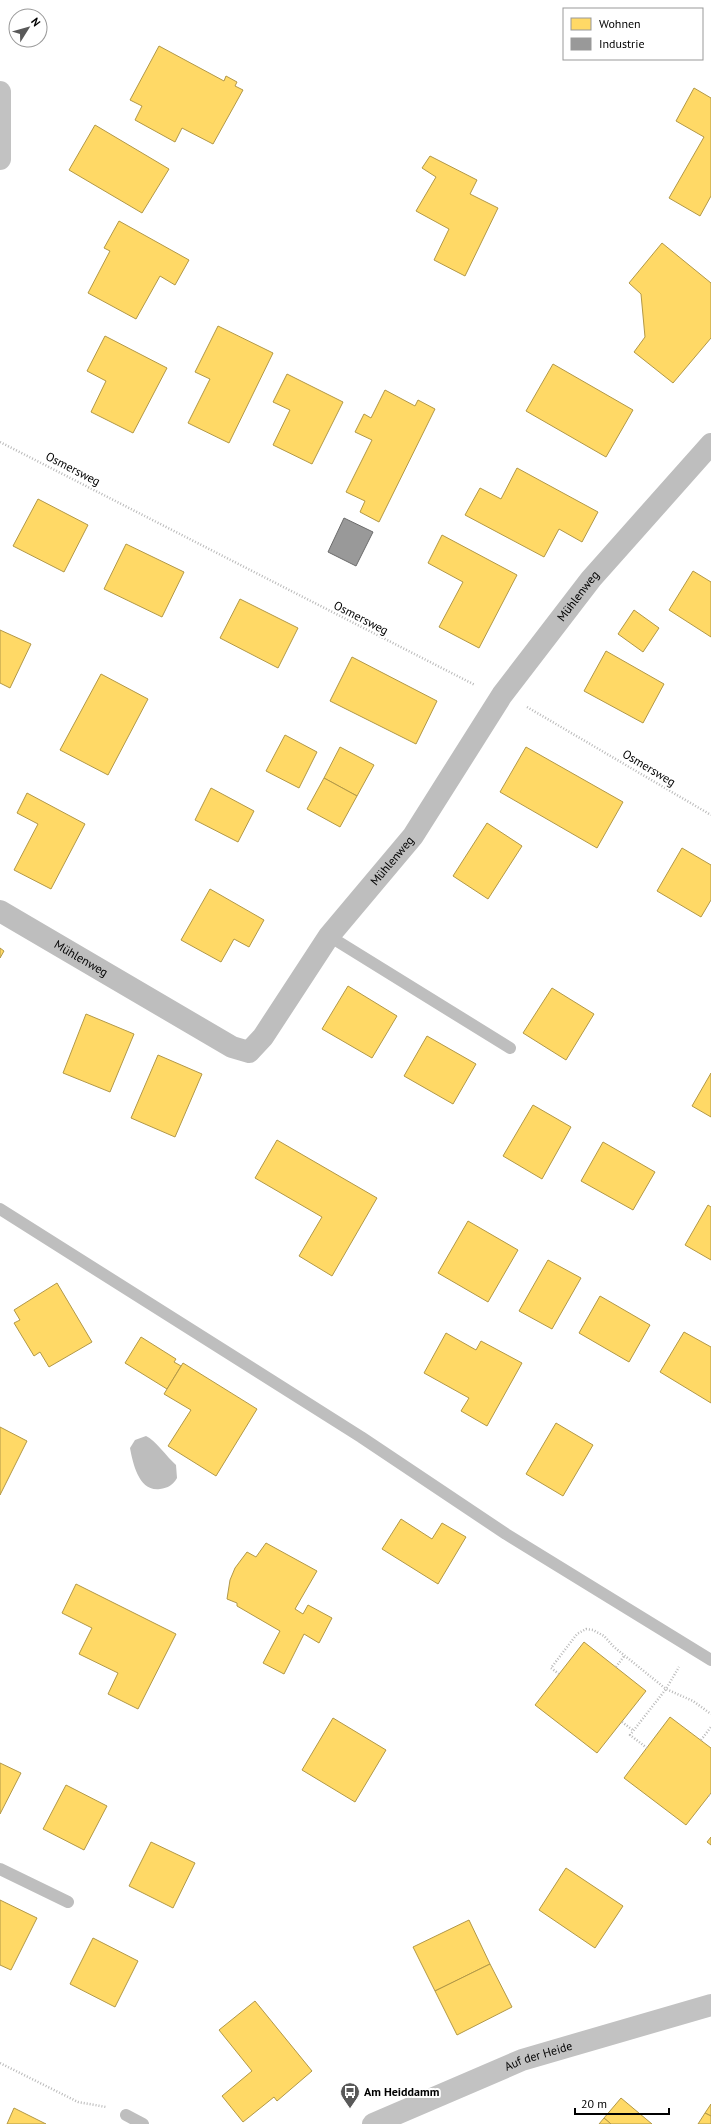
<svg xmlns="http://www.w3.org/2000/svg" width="711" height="2124" viewBox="0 0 711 2124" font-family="'PT Sans',sans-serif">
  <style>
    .water { fill: #bdbdbd }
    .homes { fill: #ffd966; stroke: #b29847 }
    .industry { fill: #999; stroke: #6b6b6b }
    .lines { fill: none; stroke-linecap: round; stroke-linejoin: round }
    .path { stroke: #b9b9b9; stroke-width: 2.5; stroke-dasharray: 1 2; stroke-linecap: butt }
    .lane { stroke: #bebebe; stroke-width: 12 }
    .street { stroke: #bebebe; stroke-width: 22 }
    .secondary { stroke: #c2c2c2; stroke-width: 22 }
    .labels { text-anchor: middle; stroke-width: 4; stroke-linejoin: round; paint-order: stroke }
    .street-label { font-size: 12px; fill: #000; stroke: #fff }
    .poi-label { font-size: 12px; font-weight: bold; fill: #000; stroke: #fff; text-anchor: start }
  </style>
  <rect width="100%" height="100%" fill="#fff"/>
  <path class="water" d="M146 1436C155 1440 167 1457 176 1465L177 1478C173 1485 168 1488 160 1489 139 1492 133 1464 130 1448L135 1440Z"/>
  <g class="homes">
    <path d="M159 46 224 81 226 76 237 82 235 86 243 90 213 144 182 128 175 142 135 120 142 106 130 100Z"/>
    <path d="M694 88 711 98V196L700 216 669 198 704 137 676 121Z"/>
    <path d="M95 125 169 169 142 213 69 170Z"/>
    <path d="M430 156 477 180 470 194 498 208 465 276 434 260 449 229 416 211 436 177 422 168Z"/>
    <path d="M119 221 189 260 175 285 160 276 136 319 88 293 110 251 104 248Z"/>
    <path d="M662 243 711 283V338L673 383 634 352 645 337 641 294 629 283Z"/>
    <path d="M218 326 273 353 229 443 188 423 210 379 195 372Z"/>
    <path d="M105 336 167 368 133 433 91 412 106 381 87 371Z"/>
    <path d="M553 364 633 410 606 457 526 411Z"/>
    <path d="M287 374 343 402 312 464 273 445 290 410 273 402Z"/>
    <path d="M385 390 415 406 418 400 435 409 379 522 360 512 365 501 346 492 372 440 355 432 364 414 371 418Z"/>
    <path d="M517 468 598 512 582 542 559 529 544 557 465 515 480 488 501 499Z"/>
    <path d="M38 499 88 525 64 572 13 546Z"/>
    <path d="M442 535 517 575 479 648 439 627 463 582 428 563Z"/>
    <path d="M126 544 184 572 162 617 104 589Z"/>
    <path d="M693 571 711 582V637L669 610Z"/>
    <path d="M240 599 298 628 278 668 220 638Z"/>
    <path d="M634 610 659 628 643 652 618 634Z"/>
    <path d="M0 630 31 644 10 688 0 683Z"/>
    <path d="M606 651 664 684 643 723 584 691Z"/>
    <path d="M352 657 437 701 416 744 330 701Z"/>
    <path d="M101 674 148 699 108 775 60 750Z"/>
    <path d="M285 735 317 752 299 788 266 771Z"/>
    <path d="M340 747 374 765 357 796 324 778Z"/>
    <path d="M526 747 623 802 597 848 500 792Z"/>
    <path d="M324 778 357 796 340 827 307 809Z"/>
    <path d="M211 788 254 811 238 842 195 820Z"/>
    <path d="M27 793 85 824 51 889 14 870 38 824 17 813Z"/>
    <path d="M487 823 522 846 488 899 453 876Z"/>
    <path d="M682 848 711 865V900L701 917 657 891Z"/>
    <path d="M210 889 264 920 249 947 234 939 221 962 181 940Z"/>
    <path d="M0 948 4 951 0 958Z"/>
    <path d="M348 986 397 1016 372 1058 322 1029Z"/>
    <path d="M552 988 594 1014 566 1060 523 1033Z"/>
    <path d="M86 1014 134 1034 110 1092 63 1073Z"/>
    <path d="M427 1036 476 1064 453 1104 404 1076Z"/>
    <path d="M158 1055 202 1074 175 1137 131 1118Z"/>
    <path d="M711 1073V1117L692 1106Z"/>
    <path d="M533 1105 571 1127 542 1179 503 1156Z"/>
    <path d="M277 1140 377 1198 332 1276 299 1256 322 1217 255 1178Z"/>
    <path d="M603 1142 655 1172 633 1210 581 1181Z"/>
    <path d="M708 1205 711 1207V1260L685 1245Z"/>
    <path d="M468 1221 518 1250 488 1302 438 1273Z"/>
    <path d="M548 1260 581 1278 552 1329 519 1311Z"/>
    <path d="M57 1283 92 1342 49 1367 40 1352 34 1356 14 1323 20 1320 14 1310Z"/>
    <path d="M600 1296 650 1325 629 1362 579 1333Z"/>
    <path d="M684 1332 711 1347V1403L660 1372Z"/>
    <path d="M446 1333 476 1350 481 1341 522 1363 487 1426 461 1411 469 1398 424 1373Z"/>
    <path d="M141 1337 176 1359 174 1362 181 1366 167 1389 125 1363Z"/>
    <path d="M183 1363 257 1409 216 1476 168 1446 191 1410 164 1394Z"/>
    <path d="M556 1423 593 1445 563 1496 526 1474Z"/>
    <path d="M0 1427 27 1441 0 1495Z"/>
    <path d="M401 1519 432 1539 442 1523 466 1537 438 1584 382 1549Z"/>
    <path d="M266 1543 317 1571 295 1609 303 1614 308 1605 332 1618 319 1643 304 1634 284 1674 263 1663 280 1631 237 1606V1603L227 1599 230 1580 235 1568 247 1552 256 1557Z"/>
    <path d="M76 1584 176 1634 138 1709 108 1694 118 1673 79 1654 92 1628 62 1613Z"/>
    <path d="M584 1642 646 1691 597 1753 535 1705Z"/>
    <path d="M670 1717 711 1748V1793L686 1825 624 1778Z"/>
    <path d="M333 1718 386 1750 355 1802 302 1770Z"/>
    <path d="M0 1763 21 1773 0 1814Z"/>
    <path d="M66 1785 107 1806 84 1850 43 1829Z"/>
    <path d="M711 1837V1845L707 1842Z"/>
    <path d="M151 1842 195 1863 173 1908 129 1886Z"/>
    <path d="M566 1868 623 1906 595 1948 539 1910Z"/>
    <path d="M0 1900 37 1918 11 1970 0 1965Z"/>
    <path d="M469 1920 490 1964 435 1991 413 1947Z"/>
    <path d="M93 1938 138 1961 115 2007 70 1984Z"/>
    <path d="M490 1964 512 2007 457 2035 435 1991Z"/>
    <path d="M255 2001 312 2071 277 2101 274 2097 243 2122 222 2096 252 2071 219 2030Z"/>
    <path d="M621 2098 652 2124H611L604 2118Z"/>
    <path d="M711 2104V2116L705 2113Z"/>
    <path d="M14 2108 46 2124H7Z"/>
    <path d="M705 2113 711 2116V2124H698Z"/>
    <path d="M604 2118 611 2124H599Z"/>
  </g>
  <path class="industry" d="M344 518 373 532 356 566 328 552Z"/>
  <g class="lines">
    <g class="path">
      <path d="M0 442 475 685"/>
      <path d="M527 707 711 815"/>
      <path d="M616 1667 625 1655"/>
      <path d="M559 1674 551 1668 577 1634 586 1629 593 1630 604 1636 614 1647 666 1689 693 1701 711 1714"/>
      <path d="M622 1722 634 1731"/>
      <path d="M701 1740 711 1727"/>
      <path d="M647 1748 630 1735 666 1689 679 1667"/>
      <path d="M709 1795 711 1796"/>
      <path d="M0 2063 78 2102 106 2107"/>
    </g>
    <g class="lane">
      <path d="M329 936 510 1048"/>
      <path d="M0 1209 361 1437 506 1534 711 1660"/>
      <path d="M0 1869 68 1902"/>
      <path d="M126 2115 143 2124"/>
    </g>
    <path class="street" id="s1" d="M0 911 232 1047 249 1052 263 1037 329 936 413 836 502 695 591 579 711 444"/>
    <g class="secondary">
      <path d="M0 92V159"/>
      <path id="s2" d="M373 2124 522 2060 711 2005"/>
    </g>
  </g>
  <defs>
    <symbol id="bus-pin" viewBox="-11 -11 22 30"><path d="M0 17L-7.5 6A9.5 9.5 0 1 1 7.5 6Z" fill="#595959" stroke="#fff"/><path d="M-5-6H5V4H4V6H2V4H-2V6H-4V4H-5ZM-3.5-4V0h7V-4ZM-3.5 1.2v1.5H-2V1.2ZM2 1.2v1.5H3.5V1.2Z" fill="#fff"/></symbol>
  </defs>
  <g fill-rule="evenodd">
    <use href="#bus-pin" x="339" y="2081" width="22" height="30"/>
  </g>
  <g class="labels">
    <g class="street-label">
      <text transform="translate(73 469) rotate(27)" y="4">Osmersweg</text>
      <text dy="4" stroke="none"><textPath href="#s1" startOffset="850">Mühlenweg</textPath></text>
      <text transform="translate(361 618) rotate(27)" y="4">Osmersweg</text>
      <text transform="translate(649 768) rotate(31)" y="4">Osmersweg</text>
      <text dy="4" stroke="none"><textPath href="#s1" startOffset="526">Mühlenweg</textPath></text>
      <text dy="4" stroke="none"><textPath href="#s1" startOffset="94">Mühlenweg</textPath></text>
      <text dy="4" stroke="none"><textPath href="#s2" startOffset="179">Auf der Heide</textPath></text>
    </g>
    <g class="poi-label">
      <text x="364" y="2096">Am Heiddamm</text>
    </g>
  </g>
  <rect x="563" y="8" width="140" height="52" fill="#ffffff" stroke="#999999"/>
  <rect x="571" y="18" width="20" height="12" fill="#ffd966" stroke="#999999"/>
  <text x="599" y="28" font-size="12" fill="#000000">Wohnen</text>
  <rect x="571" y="38" width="20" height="12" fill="#999999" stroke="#999999"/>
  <text x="599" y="48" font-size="12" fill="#000000">Industrie</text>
  <g transform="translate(28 28) rotate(53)"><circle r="19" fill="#ffffff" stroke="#999999"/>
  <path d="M0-3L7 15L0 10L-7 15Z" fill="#595959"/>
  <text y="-6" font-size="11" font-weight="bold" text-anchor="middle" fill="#000000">N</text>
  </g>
  <path d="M575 2108v6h94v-6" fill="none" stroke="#000000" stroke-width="2"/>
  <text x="581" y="2108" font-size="12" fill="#000000" stroke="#ffffff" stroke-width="3" paint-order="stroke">20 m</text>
</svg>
